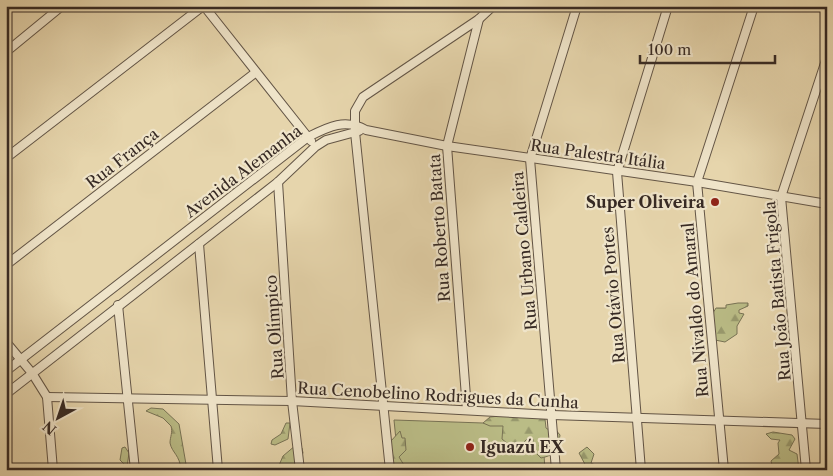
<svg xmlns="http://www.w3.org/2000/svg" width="833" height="476" viewBox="0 0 833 476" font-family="'Libre Caslon Text',serif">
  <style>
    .grass { fill: #babc86; stroke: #787355 }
    .forest { fill: url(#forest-firs); stroke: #787355 }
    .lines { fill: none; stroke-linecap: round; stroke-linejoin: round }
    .street-casing { stroke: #635546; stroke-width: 10 }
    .street { stroke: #efe4c9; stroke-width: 8 }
    .poi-dot { fill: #8f2418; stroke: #efe4c9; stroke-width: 2 }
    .labels { text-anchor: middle; stroke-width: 4.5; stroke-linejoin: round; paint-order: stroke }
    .street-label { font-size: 16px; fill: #372a24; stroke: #efe4c9 }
    .poi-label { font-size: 16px; font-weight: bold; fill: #372a24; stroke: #efe4c9; text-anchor: end }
  </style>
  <defs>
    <pattern id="forest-firs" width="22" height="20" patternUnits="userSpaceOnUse" patternTransform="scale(1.25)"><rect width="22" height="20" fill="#babc86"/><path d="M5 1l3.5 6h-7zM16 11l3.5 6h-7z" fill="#98996d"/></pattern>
  </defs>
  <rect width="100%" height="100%" fill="#e6d5ac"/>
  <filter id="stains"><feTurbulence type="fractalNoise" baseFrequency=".004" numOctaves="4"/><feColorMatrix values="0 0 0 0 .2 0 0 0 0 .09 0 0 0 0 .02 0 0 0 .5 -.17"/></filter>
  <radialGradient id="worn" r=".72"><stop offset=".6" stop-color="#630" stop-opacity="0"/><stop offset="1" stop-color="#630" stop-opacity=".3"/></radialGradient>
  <path class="grass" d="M394 420 542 425 545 470H399Z"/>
  <g class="forest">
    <path d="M738 303H748V306L739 310V313L744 314 737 326V334L725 342 715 340C714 329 709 317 716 308H726V305Z"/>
    <path d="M151 408 163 409 179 424 187 470H181C180 455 172 453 170 443 170 437 173 432 171 426L163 418 146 411Z"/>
    <path d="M510 415 541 416 545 419 546 428 549 430 555 429 560 435C558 449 556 455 541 458L534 451 533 439 528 438 522 444H508L502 439 503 426H490L483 423 490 417Z"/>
    <path d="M286 423H290L288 439 275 445 271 444 272 440 281 434Z"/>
    <path d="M400 431 402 438H405L406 450 399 457 407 470H393L391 441Z"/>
    <path d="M773 432 792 435 795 439 789 450 797 454 799 470 773 469 771 461 779 454 778 443 780 440 771 439 766 434Z"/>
    <path d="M296 445 302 448 303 453 295 466 297 470H277L283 456Z"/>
    <path d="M125 447 129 453 127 467 120 460 122 448Z"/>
    <path d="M587 447 594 454 591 463 595 465V470H588L579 453Z"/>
  </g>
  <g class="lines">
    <defs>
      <g id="street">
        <path d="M204 6 311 141"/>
        <path d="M6 52 62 6"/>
        <path d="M6 158 203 6"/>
        <path d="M278 182 292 401 300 470"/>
        <path d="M199 244 218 470"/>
        <path d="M6 265 255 73"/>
        <path d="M118 305 135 470"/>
        <path d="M6 342 32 373 47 397 53 470"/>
        <path d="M6 371 308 137C328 127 345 118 366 130L447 146 697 182 827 204"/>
        <path d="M6 394 278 182 315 147 326 140 359 131"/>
        <path d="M47 397 292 401 552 415 827 424"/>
        <path d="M467 410 447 146 479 19"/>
        <path d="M390 470 355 132V111L363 97 479 19 493 6"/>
        <path d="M556 470 530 159 577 6"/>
        <path d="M641 470 617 172 668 6"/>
        <path d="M724 470 697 182 754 6"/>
        <path d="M806 470 781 197 827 57"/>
      </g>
    </defs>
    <use href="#street" class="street-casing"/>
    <use href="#street" class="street"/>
  </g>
  <g class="poi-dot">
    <circle cx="715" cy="202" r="5"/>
    <circle cx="470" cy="447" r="5"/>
  </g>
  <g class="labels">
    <g class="street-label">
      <text transform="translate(598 154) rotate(8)" y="6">Rua Palestra Itália</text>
      <text transform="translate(122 158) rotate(-38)" y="6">Rua França</text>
      <text transform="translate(243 171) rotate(-37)" y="6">Avenida Alemanha</text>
      <text transform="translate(439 228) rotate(-94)" y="6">Rua Roberto Batata</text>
      <text transform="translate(524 251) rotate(-95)" y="6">Rua Urbano Caldeira</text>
      <text transform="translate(777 291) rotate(-95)" y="6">Rua João Batista Frigola</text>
      <text transform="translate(613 295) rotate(-95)" y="6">Rua Otávio Portes</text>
      <text transform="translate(695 310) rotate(-95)" y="6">Rua Nivaldo do Amaral</text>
      <text transform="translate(274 327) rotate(-94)" y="6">Rua Olímpico</text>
      <text transform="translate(438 395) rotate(3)" y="6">Rua Cenobelino Rodrigues da Cunha</text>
    </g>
    <g class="poi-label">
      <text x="705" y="208">Super Oliveira</text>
      <text x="480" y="453" text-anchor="start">Iguazú EX</text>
    </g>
  </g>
  <rect width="833" height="476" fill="none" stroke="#e6d5ac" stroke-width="25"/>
  <rect x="8" y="8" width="818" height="461" fill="none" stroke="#372a24" stroke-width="2.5"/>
  <rect x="12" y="12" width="808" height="451" fill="none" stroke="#372a24"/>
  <g transform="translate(58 418) rotate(220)" stroke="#efe4c9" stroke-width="4" paint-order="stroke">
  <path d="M0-4L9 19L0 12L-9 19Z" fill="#372a24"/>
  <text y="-8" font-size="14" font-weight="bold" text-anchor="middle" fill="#372a24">N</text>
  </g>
  <path d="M640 55v8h135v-8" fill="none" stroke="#372a24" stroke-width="2.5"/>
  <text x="648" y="55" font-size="15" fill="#372a24" stroke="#efe4c9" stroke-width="4" paint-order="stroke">100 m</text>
  <rect width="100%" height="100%" filter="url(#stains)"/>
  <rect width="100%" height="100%" fill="url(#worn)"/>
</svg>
